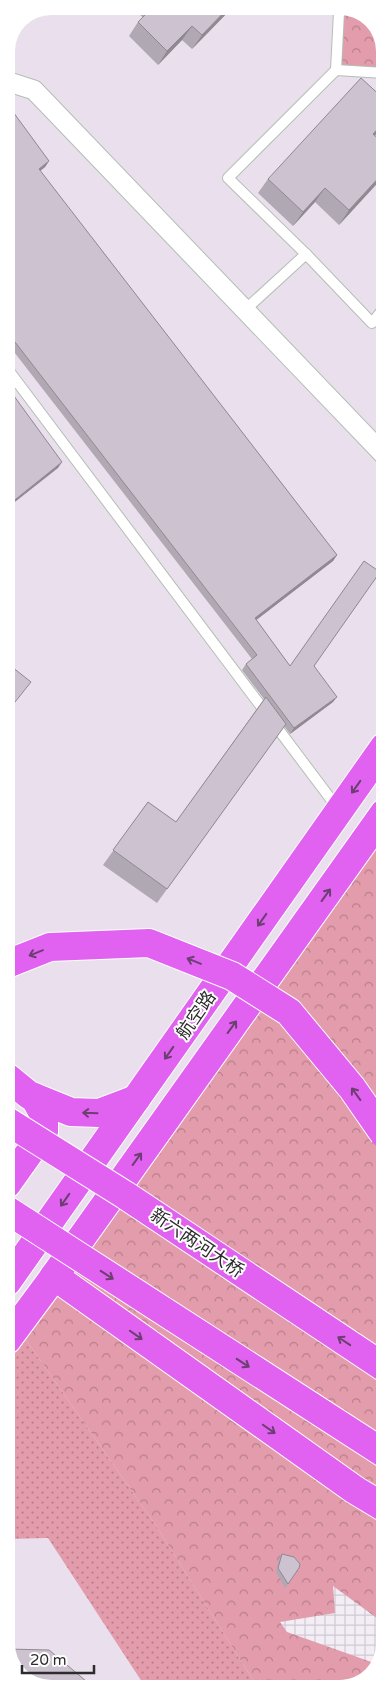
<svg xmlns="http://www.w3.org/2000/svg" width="391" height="1695" viewBox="0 0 391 1695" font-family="'Varela Round','Noto Sans SC',sans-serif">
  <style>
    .grass { fill: url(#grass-dots) }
    .park { fill: url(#park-crowns) }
    .plaza { fill: url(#plaza-grid) }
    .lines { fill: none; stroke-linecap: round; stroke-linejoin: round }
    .lane-casing { stroke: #b3bfb2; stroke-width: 12 }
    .street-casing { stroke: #b3bfb2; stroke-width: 21 }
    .primary-casing { stroke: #fff; stroke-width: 30 }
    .lane { stroke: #fff; stroke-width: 10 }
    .street { stroke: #fff; stroke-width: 19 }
    .primary { stroke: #e161f0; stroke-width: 28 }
    .primary-bridge-casing { stroke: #fff; stroke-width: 30; stroke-linecap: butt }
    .primary-bridge { stroke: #e161f0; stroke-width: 28 }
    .wall { fill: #b0a8b3 }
    .shaded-wall { fill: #908892 }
    .building { fill: #cdc3d0; stroke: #908892 }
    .oneway { stroke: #6b3f71 }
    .labels { text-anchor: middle; stroke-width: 4; stroke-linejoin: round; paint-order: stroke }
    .street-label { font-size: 18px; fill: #2c2c2c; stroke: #fff }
  </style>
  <defs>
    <pattern id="grass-dots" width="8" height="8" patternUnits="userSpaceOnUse" patternTransform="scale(1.25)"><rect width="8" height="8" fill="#e39cab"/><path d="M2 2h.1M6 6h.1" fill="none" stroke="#b87f8b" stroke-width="1.8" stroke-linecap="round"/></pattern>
    <pattern id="park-crowns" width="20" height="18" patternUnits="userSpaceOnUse" patternTransform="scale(1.25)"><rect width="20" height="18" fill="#e39cab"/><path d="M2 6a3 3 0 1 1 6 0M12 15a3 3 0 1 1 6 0" fill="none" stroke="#b87f8b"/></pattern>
    <pattern id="plaza-grid" width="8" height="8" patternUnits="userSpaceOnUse" patternTransform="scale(1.25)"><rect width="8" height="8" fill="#f3edf6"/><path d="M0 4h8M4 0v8" fill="none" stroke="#d0cbd3"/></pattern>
  </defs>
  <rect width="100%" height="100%" fill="#e9dfed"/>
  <path class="grass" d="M17 1327 155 1524 258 1688H146L48 1538 7 1539V1340Z"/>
  <g class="park">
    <path d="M345 7 370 18 384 43V73L336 70 339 12Z"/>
    <path d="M384 813 385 1644 374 1673 348 1688H258L155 1524 17 1327Z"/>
  </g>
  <path class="plaza" d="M333 1586 385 1624V1644L377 1664 287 1632 280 1622 335 1613Z"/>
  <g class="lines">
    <defs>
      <g id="lane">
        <path d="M345 7 339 12 336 70 228 178 306 254 372 323 384 308"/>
        <path d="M336 70 384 73"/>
        <path d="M245 310 306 254"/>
        <path d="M6 367 339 810"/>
      </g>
      <path id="street" d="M6 81 34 90 384 455"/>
      <g id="primary">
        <path d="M7 1077 29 1095 71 1112 99 1113 136 1099"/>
        <path d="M7 1184 44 1132V1115L34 1097"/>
        <path d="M54 1276 355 1490 385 1508"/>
        <path d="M7 1282 384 747"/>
        <path d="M7 1340 50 1282 384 813"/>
      </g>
    </defs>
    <use href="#lane" class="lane-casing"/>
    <use href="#street" class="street-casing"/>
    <use href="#primary" class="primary-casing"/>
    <use href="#lane" class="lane"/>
    <use href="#street" class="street"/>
    <use href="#primary" class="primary"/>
    <defs>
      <g id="primary-bridge">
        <path d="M7 964 50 947 149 943 232 976 289 1012 352 1088 384 1134"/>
        <path d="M7 1121 125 1195 385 1368"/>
        <path d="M7 1210 385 1454"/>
      </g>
    </defs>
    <use href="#primary-bridge" class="primary-bridge-casing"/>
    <use href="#primary-bridge" class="primary-bridge"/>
  </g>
  <g class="wall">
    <path d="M140 6H234L192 49 182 40 158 65 129 36 138 22 143 18 137 11Z"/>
    <path d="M384 99V126L375 135 384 144V176L339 225 315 202 293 226 258 193 268 179Z"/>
    <path d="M6 106 49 161 45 167 40 171 337 555 333 561 256 620 290 666H314L333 702 290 734 284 726 157 903 103 865 148 802 176 822 264 699 242 670 246 664 252 659 11 348Z"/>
    <path d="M282 1554 299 1568 285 1588 276 1572 279 1558Z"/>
  </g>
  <g class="shaded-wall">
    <path d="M230 6H234L192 49 202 35Z"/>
    <path d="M192 26 182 40 158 65 167 51Z"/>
    <path d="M384 122V126L363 148 373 134Z"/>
    <path d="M49 161 45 167 35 175 39 169Z"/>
    <path d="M384 172V176L339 225 349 210Z"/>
    <path d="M325 188 315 202 293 226 303 212Z"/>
    <path d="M15 342 11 348 6 351V348Z"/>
    <path d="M62 462 58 468 6 509V507Z"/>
    <path d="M337 555 333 561 251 624 255 618Z"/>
    <path d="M337 697 333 702 290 734 294 728Z"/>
  </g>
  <g class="building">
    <path d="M154 6H230L202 35 192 26 167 51 138 22Z"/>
    <path d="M361 78 384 99V122L373 134 384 144V172L349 210 325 188 303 212 268 179Z"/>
    <path d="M8 105 49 161 39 169 337 555 255 618 290 666 364 561 380 572 314 666 337 697 294 728 246 664 257 655 15 342 6 348V106Z"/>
    <path d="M6 385 62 462 6 507Z"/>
    <path d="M7 663 31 682 7 712Z"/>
    <path d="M266 697 286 724 167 889 113 850 148 802 176 822Z"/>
    <path d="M282 1554 294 1557 300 1564 299 1568 288 1584 278 1568Z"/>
    <path d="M7 1649 49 1650 86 1681 90 1688H46L21 1677 7 1652Z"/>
  </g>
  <defs><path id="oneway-shaft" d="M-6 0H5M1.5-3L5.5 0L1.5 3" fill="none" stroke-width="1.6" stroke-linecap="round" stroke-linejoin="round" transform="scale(1.25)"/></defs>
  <g class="oneway">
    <use href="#oneway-shaft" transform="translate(356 787) rotate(125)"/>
    <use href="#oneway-shaft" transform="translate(326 895) rotate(-54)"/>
    <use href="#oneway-shaft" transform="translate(262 920) rotate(125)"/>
    <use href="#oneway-shaft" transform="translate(36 953) rotate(158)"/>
    <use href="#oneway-shaft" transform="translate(194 961) rotate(-158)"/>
    <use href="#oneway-shaft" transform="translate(232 1027) rotate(-54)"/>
    <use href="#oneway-shaft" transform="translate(169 1053) rotate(125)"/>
    <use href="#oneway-shaft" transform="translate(356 1094) rotate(-126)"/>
    <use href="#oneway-shaft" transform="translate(90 1113) rotate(-178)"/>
    <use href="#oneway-shaft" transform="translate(137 1159) rotate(-54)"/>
    <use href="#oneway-shaft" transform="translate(65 1200) rotate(125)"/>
    <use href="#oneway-shaft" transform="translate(107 1275) rotate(33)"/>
    <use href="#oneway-shaft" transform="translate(136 1335) rotate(35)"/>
    <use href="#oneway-shaft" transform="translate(344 1341) rotate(-146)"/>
    <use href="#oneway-shaft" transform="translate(243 1363) rotate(33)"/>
    <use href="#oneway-shaft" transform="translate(269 1429) rotate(35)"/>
  </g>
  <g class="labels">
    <g class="street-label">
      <text transform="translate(196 1015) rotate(-55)" y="6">航空路</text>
      <text transform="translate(197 1243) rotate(34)" y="6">新六两河大桥</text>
    </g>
  </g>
  <path d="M0 0H391V1695H0ZM51 15H340A36 36 0 0 1 376 51V1644A36 36 0 0 1 340 1680H51A36 36 0 0 1 15 1644V51A36 36 0 0 1 51 15Z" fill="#fff" fill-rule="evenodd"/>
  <path d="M22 1665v8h72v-8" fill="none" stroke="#2c2c2c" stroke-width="2.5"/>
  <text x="30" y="1665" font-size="15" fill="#2c2c2c" stroke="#ffffff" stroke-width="4" paint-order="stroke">20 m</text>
</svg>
